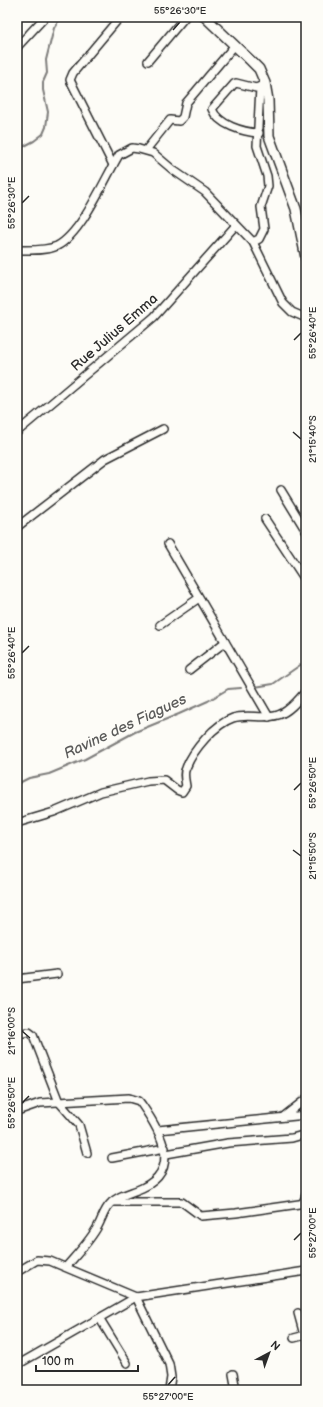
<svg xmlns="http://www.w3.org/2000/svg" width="323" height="1407" viewBox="0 0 323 1407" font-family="'Balsamiq Sans',sans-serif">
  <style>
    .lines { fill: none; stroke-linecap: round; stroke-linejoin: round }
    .stream { stroke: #7e7d7b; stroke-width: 2 }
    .street-casing { stroke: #2b2b2b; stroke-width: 10 }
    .secondary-casing { stroke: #2b2b2b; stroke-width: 12 }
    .street { stroke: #fdfcf7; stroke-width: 7 }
    .secondary { stroke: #fdfcf7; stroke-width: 9 }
    .ticks { fill: none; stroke: #2b2b2b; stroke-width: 1.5 }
    .labels { text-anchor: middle; stroke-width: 3.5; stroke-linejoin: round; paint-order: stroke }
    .street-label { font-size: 14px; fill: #2b2b2b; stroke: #fdfcf7 }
    .water-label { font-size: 15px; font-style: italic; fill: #5b5b5a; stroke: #fdfcf7 }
    .neatline { fill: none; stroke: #2b2b2b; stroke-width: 1.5 }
    .ticks-label { font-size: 10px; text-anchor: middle; fill: #2b2b2b }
  </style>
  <rect width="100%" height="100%" fill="#fdfcf7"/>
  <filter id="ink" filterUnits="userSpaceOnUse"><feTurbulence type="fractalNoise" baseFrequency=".025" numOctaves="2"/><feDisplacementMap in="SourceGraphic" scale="8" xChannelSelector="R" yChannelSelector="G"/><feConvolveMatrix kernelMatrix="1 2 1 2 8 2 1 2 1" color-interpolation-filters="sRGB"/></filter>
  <g filter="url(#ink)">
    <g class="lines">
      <g class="stream">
        <path d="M17 150 34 141 43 134 46 127 48 112 43 90V82L47 73 46 60 54 28 61 17"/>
        <path d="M255 687 273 684 306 661"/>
        <path d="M17 784 29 778 49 774 85 759 135 732 179 714 208 701 228 689 241 688"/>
      </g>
      <defs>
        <g id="street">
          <path d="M17 47 45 17"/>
          <path d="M148 61 185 17"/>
          <path d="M259 133C243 132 218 125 212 109L234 84 236 83 256 88 263 85"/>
          <path d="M146 150 170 120 179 121 183 117 186 103 235 45"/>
          <path d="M113 165 70 80 73 73 120 17"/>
          <path d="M253 242 259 239 264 229 261 207 268 186 267 176 257 146 260 87"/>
          <path d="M17 250C29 250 46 251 57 246 82 233 104 180 119 155L132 148 139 149 153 153 173 170 205 192 253 242 283 303 292 312 306 318"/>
          <path d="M17 432 154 317 236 225"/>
          <path d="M281 490 306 531"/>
          <path d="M265 519 306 581"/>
          <path d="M17 527 105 459 163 429"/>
          <path d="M168 544 269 717"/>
          <path d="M160 625 199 598"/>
          <path d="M189 670 225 642"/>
          <path d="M17 823 54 812 101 792 148 781 164 780 177 790 182 792 186 786C185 780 183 773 186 768 193 750 215 724 233 718 248 713 263 720 278 715 289 712 299 699 306 691"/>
          <path d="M17 979 57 974"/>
          <path d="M17 1034 29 1032 33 1035 59 1102 79 1125 87 1153"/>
          <path d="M17 1111 40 1103 129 1098 139 1101 142 1105C160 1131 183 1169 142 1188 131 1193 118 1195 110 1204 104 1210 102 1219 98 1226 90 1241 77 1254 66 1267"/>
          <path d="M283 1117 306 1099"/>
          <path d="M158 1130 306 1115"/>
          <path d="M166 1154 228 1143 292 1138 306 1134"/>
          <path d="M112 1158 165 1148"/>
          <path d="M112 1202H182L201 1216 236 1213 306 1203"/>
          <path d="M303 1203 306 1195"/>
          <path d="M17 1272 37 1260 50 1261 136 1297"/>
          <path d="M136 1297 169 1364 171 1377 169 1390"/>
          <path d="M298 1313 304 1335"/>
          <path d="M100 1319 127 1363"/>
          <path d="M294 1338 306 1335"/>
          <path d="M17 1365 136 1297 306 1271"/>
          <path d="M233 1374 236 1390"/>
        </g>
        <path id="secondary" d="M205 17 251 61 259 69 265 83 268 100 269 136 296 209 306 258"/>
      </defs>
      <use href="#street" class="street-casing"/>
      <use href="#secondary" class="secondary-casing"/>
      <use href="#street" class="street"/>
      <use href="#secondary" class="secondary"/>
    </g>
  </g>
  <path class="ticks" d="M173 30 180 22M22 203 29 196M294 340 301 333M293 432 301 439M22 653 29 646M294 790 301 783M293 850 301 856M22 1031 30 1038M22 1103 29 1096M294 1240 301 1233M168 1385 175 1377"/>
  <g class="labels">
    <g class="street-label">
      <text transform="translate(114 332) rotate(-41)" y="5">Rue Julius Emma</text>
    </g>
    <g class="water-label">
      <text transform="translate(125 726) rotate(-25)" y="5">Ravine des Fiagues</text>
    </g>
  </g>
  <rect width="323" height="1407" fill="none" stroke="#fdfcf7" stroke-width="44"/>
  <g transform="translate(269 1353) rotate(41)" stroke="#fdfcf7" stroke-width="3" paint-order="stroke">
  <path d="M0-3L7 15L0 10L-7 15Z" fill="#2b2b2b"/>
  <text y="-6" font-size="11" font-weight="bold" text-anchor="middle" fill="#2b2b2b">N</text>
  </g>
  <path d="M36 1365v6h102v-6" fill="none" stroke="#2b2b2b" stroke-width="2"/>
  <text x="42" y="1365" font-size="12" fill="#2b2b2b" stroke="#fdfcf7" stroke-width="3" paint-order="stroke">100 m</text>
  <rect x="22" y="22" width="279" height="1363" class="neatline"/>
  <g class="ticks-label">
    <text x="180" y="14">55°26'30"E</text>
    <text transform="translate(11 203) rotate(-90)" y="4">55°26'30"E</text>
    <text transform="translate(312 333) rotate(-90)" y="4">55°26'40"E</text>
    <text transform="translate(312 439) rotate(-90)" y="4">21°15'40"S</text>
    <text transform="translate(11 653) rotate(-90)" y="4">55°26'40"E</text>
    <text transform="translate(312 783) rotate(-90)" y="4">55°26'50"E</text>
    <text transform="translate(312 856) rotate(-90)" y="4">21°15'50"S</text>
    <text transform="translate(11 1031) rotate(-90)" y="4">21°16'00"S</text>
    <text transform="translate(11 1103) rotate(-90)" y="4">55°26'50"E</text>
    <text transform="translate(312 1233) rotate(-90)" y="4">55°27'00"E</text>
    <text x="168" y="1400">55°27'00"E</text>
  </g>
</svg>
